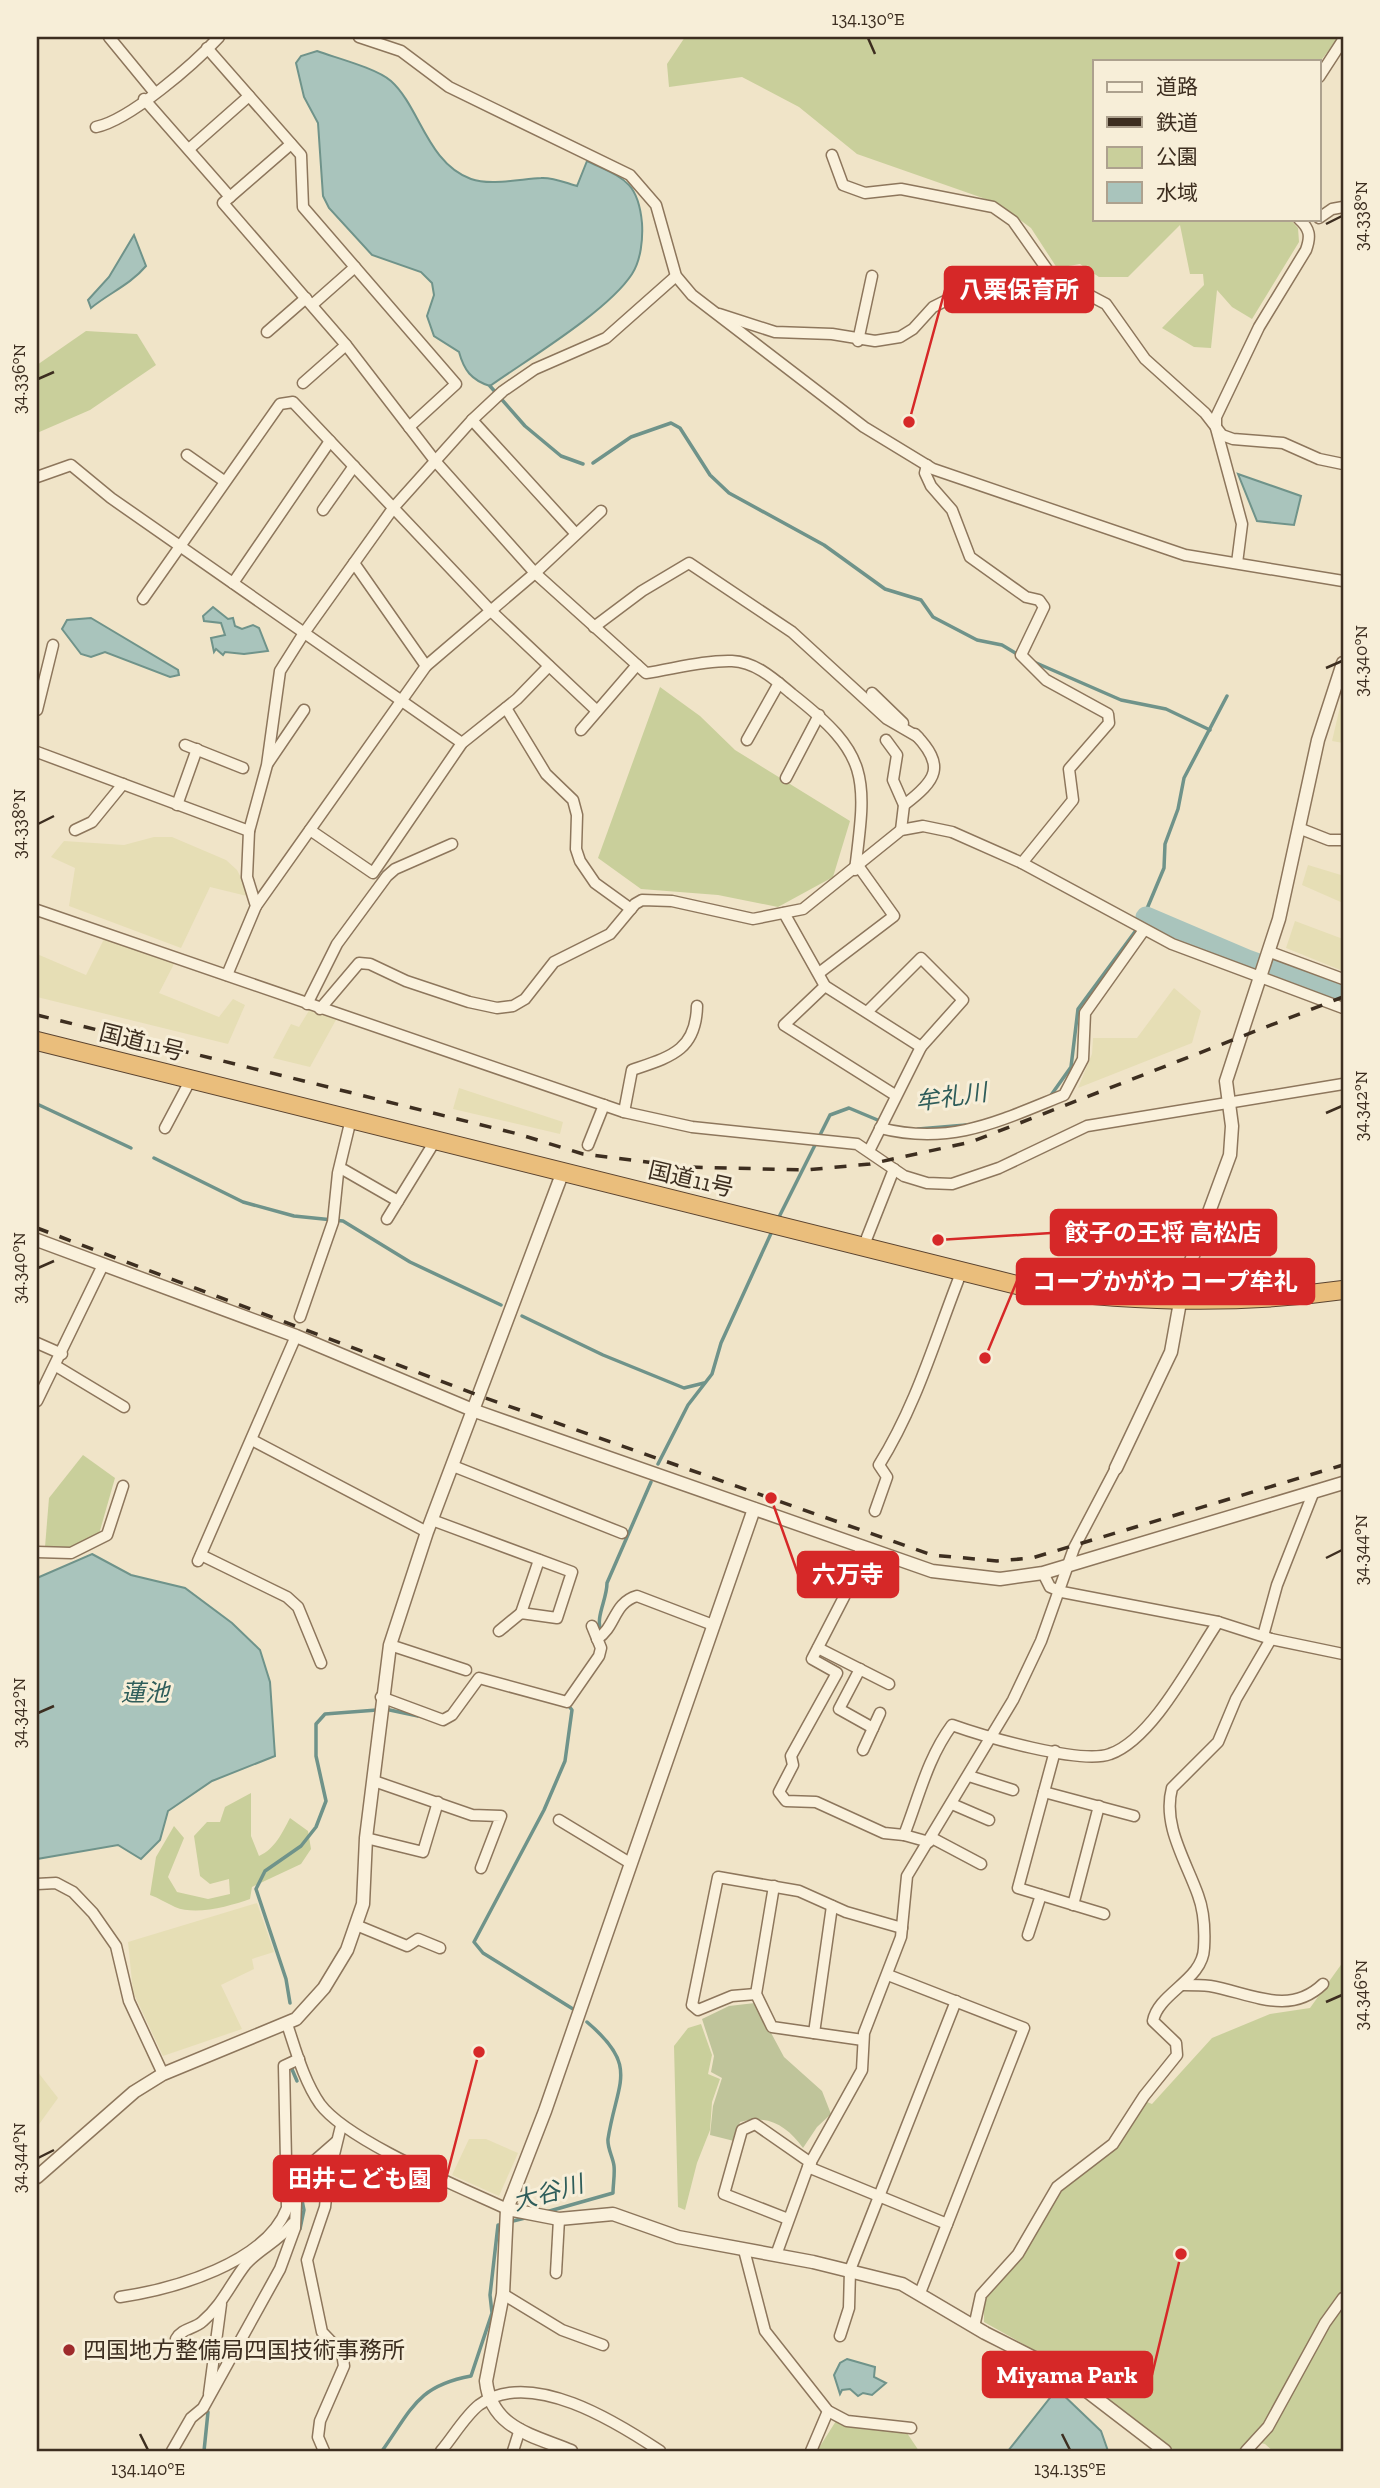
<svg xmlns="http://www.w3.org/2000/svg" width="1380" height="2488" viewBox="0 0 1380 2488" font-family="'Zilla Slab','Noto Sans JP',serif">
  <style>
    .farmland { fill: #e6deb5 }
    .green { fill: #c9cf9b }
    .cemetery { fill: #bfc49a }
    .water { fill: #a9c4bc; stroke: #6f938a; stroke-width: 2 }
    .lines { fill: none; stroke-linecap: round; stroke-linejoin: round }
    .stream { stroke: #6f938a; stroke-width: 3.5 }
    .river { stroke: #a9c4bc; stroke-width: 21 }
    .minor-casing { stroke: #8d765c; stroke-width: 13 }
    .tertiary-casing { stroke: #8d765c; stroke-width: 15 }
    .trunk-casing { stroke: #5b4430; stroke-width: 20 }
    .minor { stroke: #faf1dc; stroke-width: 10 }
    .tertiary { stroke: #faf1dc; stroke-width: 12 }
    .trunk { stroke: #eabe7c; stroke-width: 18 }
    .rail { stroke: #3d2e20; stroke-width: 3.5; stroke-dasharray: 12 12; stroke-linecap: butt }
    .ticks { fill: none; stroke: #3d2e20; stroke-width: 2.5 }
    .poi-dot { fill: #9e2a2b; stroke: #f7eed8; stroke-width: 2.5 }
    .labels { text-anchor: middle; stroke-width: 6; stroke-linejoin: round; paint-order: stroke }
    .street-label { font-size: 23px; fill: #3d2e20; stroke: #f7eed8 }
    .poi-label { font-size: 23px; fill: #3d2e20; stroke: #f7eed8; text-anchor: start }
    .water-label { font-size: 24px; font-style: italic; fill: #2f5d5a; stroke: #f7eed8 }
    .leader { fill: none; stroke: #d62828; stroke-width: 2.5 }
    .callout-dot { fill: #d62828; stroke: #f7eed8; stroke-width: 2.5 }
    .callout { fill: #d62828; stroke: #d62828; stroke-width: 2.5 }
    .callout-label { font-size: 24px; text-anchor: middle; font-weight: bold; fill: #fff }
    .neatline { fill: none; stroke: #3d2e20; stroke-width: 2.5 }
    .ticks-label { font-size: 18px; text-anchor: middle; fill: #3d2e20 }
  </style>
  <rect width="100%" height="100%" fill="#f0e4c8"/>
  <g class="farmland">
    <path d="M1343 694V743L1332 741Z"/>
    <path d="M154 837H172L226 860 237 870 251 897 210 887 181 948 69 906 75 868 51 857 64 841 124 845Z"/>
    <path d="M1308 865 1341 875 1343 868V903L1302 885Z"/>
    <path d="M1295 921 1343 939V971L1286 948Z"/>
    <path d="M104 939 176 960 159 993 219 1017 233 999 245 1005 228 1044 37 997V954L86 975Z"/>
    <path d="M1174 988 1201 1011 1192 1043 1078 1088 1092 1054 1093 1038H1137Z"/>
    <path d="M310 1009 337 1018 310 1067 273 1058 291 1024 299 1027Z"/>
    <path d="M459 1088 563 1122 560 1134 453 1109Z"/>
    <path d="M257 1903 274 1952 252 1959 254 1969 221 1985 242 2029 163 2056 133 1992 128 1942Z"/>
    <path d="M37 2071 58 2098 37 2127Z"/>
    <path d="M469 2139H486L518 2153 499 2196 452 2175Z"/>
  </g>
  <g class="green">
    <path d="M685 37H1339L1319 63 1095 61V219H1290L1298 228 1299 242 1252 319 1232 307 1217 290 1211 348 1194 347 1162 328 1204 285 1203 274H1190L1180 225 1128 277H1099L1080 264 1057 268 1031 228 997 203 857 154 799 107 742 77 669 87 667 64Z"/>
    <path d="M86 331 137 334 156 365 90 410 37 433V365Z"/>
    <path d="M660 687 700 716 735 750 850 821 833 877 778 907 718 895 641 889 598 858Z"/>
    <path d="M83 1455 115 1478 99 1534 72 1548 45 1547 49 1498Z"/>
    <path d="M251 1793V1836L259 1856C275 1849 282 1833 290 1818L308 1831 311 1849 301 1864 252 1887 250 1899C230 1906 196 1916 175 1907 166 1903 159 1898 150 1895L156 1857 174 1826 184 1838 168 1877 177 1892 208 1899 230 1894 229 1879 210 1884 200 1876 194 1836 207 1822H220L225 1807Z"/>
    <path d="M1343 1962V2451H1273L1265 2444 1252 2441 1239 2451H1173L1066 2368 984 2322V2302L1058 2195 1147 2102 1152 2104 1212 2038 1270 2014 1310 2008Z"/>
    <path d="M701 2024 712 2055 708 2074 720 2079 712 2102 710 2130 697 2163 685 2210 678 2207 674 2046 688 2028Z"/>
    <path d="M836 2421 862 2429 907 2433 919 2451H817Z"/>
  </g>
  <path class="cemetery" d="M755 2003 784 2057 822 2091 831 2114 817 2127 803 2148C787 2126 768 2114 740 2122L734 2141 710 2135 713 2106 722 2078 711 2072 714 2056 702 2019 729 2006Z"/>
  <g class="water">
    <path d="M317 51C336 58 376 68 391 81 420 107 427 163 471 179 490 186 521 179 541 178 552 177 566 183 577 186L587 161C622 178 638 180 642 223 643 239 641 260 632 274 608 311 528 359 490 386 471 380 464 370 459 352L434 336 427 316 434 295 432 283 421 272 372 255 329 208 323 196 318 123 304 97 296 63 301 56Z"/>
    <path d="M134 235 146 266C130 285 109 293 91 308L88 300 109 277Z"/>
    <path d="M1238 474 1301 496 1294 525 1257 521Z"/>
    <path d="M213 607 228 619 233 618 235 626 242 629 253 625 259 628 268 651 244 654 225 652 223 655 216 649 214 652 211 638 225 635 221 623 204 621 203 616Z"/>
    <path d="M91 618 178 670 179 675 170 677 105 652 91 657 81 654 62 629 67 620Z"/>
    <path d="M92 1554 131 1575 185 1588 232 1623 260 1650 270 1682 275 1756 212 1781 168 1811 160 1840 141 1859 118 1845 37 1859V1578Z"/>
    <path d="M847 2359 875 2367 874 2377 886 2383 872 2395 863 2393 858 2396 850 2389 842 2390 840 2394 834 2375 840 2363Z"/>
    <path d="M1057 2389 1101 2431 1108 2451H1008Z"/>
  </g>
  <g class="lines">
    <g class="stream">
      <path d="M490 386 525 426 561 456 583 464"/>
      <path d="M593 463 631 437 671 423 680 428 710 475 729 493 824 545 885 589 921 600 933 617 977 640 1002 645 1017 654"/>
      <path d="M1034 662 1121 700 1166 709 1210 730"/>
      <path d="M1141 923 1164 868 1165 844 1178 809 1184 778 1227 696"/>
      <path d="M1049 1098 1071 1067 1078 1009 1137 929"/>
      <path d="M37 1104 131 1148"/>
      <path d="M918 1129 966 1125"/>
      <path d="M154 1158 243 1202 294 1216 343 1221 410 1262 501 1305"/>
      <path d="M778 1219 830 1115 849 1108 880 1121"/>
      <path d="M522 1316 603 1355 684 1388 704 1383"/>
      <path d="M658 1464 688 1405 712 1374 721 1343 773 1229"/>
      <path d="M601 1633C595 1616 607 1600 607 1583L651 1482"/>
      <path d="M568 1705 572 1710 565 1761 544 1810 474 1942 483 1953 573 2009"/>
      <path d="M385 1709 418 1716"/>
      <path d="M290 2003 286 1979 256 1889 265 1871 301 1846 316 1827 326 1801 316 1756V1724L325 1714 377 1710"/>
      <path d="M291 2067 297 2081"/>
      <path d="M546 2212 613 2193C613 2185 615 2174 614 2166 613 2157 607 2148 608 2139 617 2081 640 2067 587 2022"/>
      <path d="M509 2222 525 2218"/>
      <path d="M300 2229 304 2210 302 2200"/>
      <path d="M204 2451 208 2412"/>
      <path d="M382 2451C412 2409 417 2386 471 2376L492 2313 490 2295 498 2225H502"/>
    </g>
    <path class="river" d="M1146 917 1247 960 1343 994"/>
    <defs>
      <g id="minor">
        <path d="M109 37 155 93"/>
        <path d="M359 37 401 51 449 87 630 175 656 205 676 276 692 295 864 427 933 469 1185 555 1343 581"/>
        <path d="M207 48 301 155 303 207 456 384 409 427"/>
        <path d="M1319 77 1343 40"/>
        <path d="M144 99 230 197"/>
        <path d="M96 127C130 120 194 64 219 37"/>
        <path d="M291 144 223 203 346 345 436 462 535 573 646 673C673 669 705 660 732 661 756 662 774 679 792 694 870 755 867 776 855 870"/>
        <path d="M189 149 249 96"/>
        <path d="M832 155 843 185 865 193 901 189 993 207 1013 221 1051 275 1106 304 1145 359 1205 413 1222 435 1233 439 1283 443 1319 459 1343 464"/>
        <path d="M1319 218 1332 209 1343 207"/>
        <path d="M312 305 355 267"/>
        <path d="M719 314 775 332 832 334 875 341 900 337 913 329 933 307 951 298 981 293 1041 306H1056L1090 296"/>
        <path d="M267 332 306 298"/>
        <path d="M858 341 872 276"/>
        <path d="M303 383 346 345"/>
        <path d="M472 420 576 534"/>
        <path d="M187 455 224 481"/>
        <path d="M927 465 925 473 931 486 952 510 970 557 1026 597 1039 600 1044 607 1021 655 1046 680 1108 714 1109 723 1069 769 1073 800 1022 863"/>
        <path d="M37 477 71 465 111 498 462 743"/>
        <path d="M323 510 354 466"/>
        <path d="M354 563 426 666"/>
        <path d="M1237 563 1242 524 1216 428V417L1259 327 1306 250C1311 236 1310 229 1299 219"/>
        <path d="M233 583 330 441"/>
        <path d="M143 599 280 404 293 402 491 611 597 711"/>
        <path d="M594 627 642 591 689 563 792 632 887 719 918 737"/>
        <path d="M872 693 903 723"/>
        <path d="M506 708 546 774 573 800 577 815 576 849 580 861 595 883 631 909"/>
        <path d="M37 710 53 645"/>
        <path d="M581 730 637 665"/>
        <path d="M747 740 779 683"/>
        <path d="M886 740 897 755 893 780 904 805 901 830"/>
        <path d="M185 745 243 768"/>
        <path d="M37 752 249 831"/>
        <path d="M268 763 304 710"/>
        <path d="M786 778 819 715"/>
        <path d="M177 805 197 749"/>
        <path d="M904 805C937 780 946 766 915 734"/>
        <path d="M1301 829 1329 840H1343"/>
        <path d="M75 830 92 822 123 784"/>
        <path d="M310 830 373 873 462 743 517 699 549 666"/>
        <path d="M256 906 426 666 535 573 601 511"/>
        <path d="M37 910 624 1112 692 1127 857 1144 904 1176 927 1183 952 1184 999 1168 1087 1126 1343 1084"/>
        <path d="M784 913 825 986 921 1047"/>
        <path d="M1270 952 1343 979"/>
        <path d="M819 973 894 916 859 867"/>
        <path d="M227 975 256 906 247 877 249 831 267 765 280 671 304 633 394 507 472 420 503 391 535 369 606 338 676 276"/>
        <path d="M825 986 784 1025 895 1095"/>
        <path d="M307 1004 337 944 387 876 395 869 452 844"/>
        <path d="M320 1009 359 963 370 964 406 981 469 1002 497 1008 513 1006 525 999 554 962 610 934 635 904 642 900 672 901 753 919 803 909 901 830 923 826 952 832 1022 863 1172 944 1343 1008"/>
        <path d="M867 1012 921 958 963 1000 921 1047 869 1151"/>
        <path d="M624 1112 632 1070C670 1057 696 1051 697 1006"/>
        <path d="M165 1128 191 1079"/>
        <path d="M880 1128C951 1146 999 1121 1064 1095L1083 1059 1085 1013 1144 930"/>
        <path d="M588 1145 604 1105"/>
        <path d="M344 1170 398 1201"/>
        <path d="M387 1219 435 1141"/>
        <path d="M864 1245 894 1169"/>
        <path d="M300 1317 333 1222 338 1173 351 1119"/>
        <path d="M37 1343 62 1354"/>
        <path d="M56 1366 124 1407"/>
        <path d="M37 1401 103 1265"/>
        <path d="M252 1440 427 1532"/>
        <path d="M453 1466 622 1533"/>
        <path d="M875 1511 887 1477 879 1465C917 1404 935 1339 961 1273"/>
        <path d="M432 1520 572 1572 557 1618 521 1613 499 1631"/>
        <path d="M862 1546 844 1597 812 1659 837 1673 791 1756 793 1765 779 1792 786 1801 816 1802 884 1833 904 1835 929 1842"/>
        <path d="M37 1552 71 1553 107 1535 123 1486"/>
        <path d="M201 1555 287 1597 298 1607 321 1663"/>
        <path d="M198 1561 296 1336"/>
        <path d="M1043 1573 1050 1587 1062 1592 1218 1622 1271 1639 1343 1654"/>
        <path d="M521 1613 539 1560"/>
        <path d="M1263 1636 1277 1585 1314 1491"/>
        <path d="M597 1639C616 1627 613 1603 637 1596L713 1625"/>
        <path d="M390 1645 466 1670"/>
        <path d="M818 1648 889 1684"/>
        <path d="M860 1669 839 1709 873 1728"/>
        <path d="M381 1697 443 1720 452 1715 479 1678 567 1702 599 1656 601 1648 592 1626"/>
        <path d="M863 1750 880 1713"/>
        <path d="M1055 1751 1018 1888 1104 1914"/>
        <path d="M969 1776 1013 1790"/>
        <path d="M374 1781 472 1815 501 1816 481 1868"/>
        <path d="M1044 1792 1134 1816"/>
        <path d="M952 1804 989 1820"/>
        <path d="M559 1820 630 1863"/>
        <path d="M904 1835C919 1797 927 1759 952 1725 983 1736 1081 1765 1110 1754 1153 1739 1193 1659 1218 1622"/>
        <path d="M366 1838 423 1852 438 1802"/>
        <path d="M932 1838 981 1864"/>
        <path d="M37 1884 56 1883 73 1892 93 1913 116 1946 129 2001 163 2074"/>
        <path d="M774 1886 756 1994 772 2027 863 2040"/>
        <path d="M1073 1905 1099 1806"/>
        <path d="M356 1925 407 1946 418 1939 440 1948"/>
        <path d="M1028 1935 1041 1895"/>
        <path d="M888 1975 1024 2028 920 2293"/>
        <path d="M1183 1985C1192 1985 1201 1985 1210 1986 1250 1993 1289 2017 1323 1984"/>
        <path d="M756 1994 732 1996 698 2010 692 2005 718 1877 799 1891 846 1912 902 1928"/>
        <path d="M287 2024C296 2051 304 2081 320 2104 347 2141 462 2188 507 2209"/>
        <path d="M814 2033 832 1906"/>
        <path d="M808 2167 947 2224"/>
        <path d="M292 2176H297L336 2142"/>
        <path d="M788 2219 724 2194 742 2130 755 2124 811 2163"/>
        <path d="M744 2250 765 2331 828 2411 847 2421 911 2428"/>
        <path d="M776 2255 808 2167 862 2070 864 2033 901 1937 907 1876 1013 1700 1041 1641 1074 1548 1116 1468"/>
        <path d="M556 2273 559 2219"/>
        <path d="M503 2294 562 2330 603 2345"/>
        <path d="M120 2297C174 2289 266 2263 287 2208L284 2066 299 2059"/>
        <path d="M974 2327 981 2295 1018 2254 1057 2187 1113 2144 1144 2096 1177 2055 1176 2043 1153 2021C1158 1993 1203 1980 1204 1948 1205 1931 1204 1911 1198 1895 1186 1861 1162 1825 1172 1788L1218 1742 1236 1699 1271 1639"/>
        <path d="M840 2336 849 2308 850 2270 956 2001"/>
        <path d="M176 2339C182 2328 195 2329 203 2321 222 2305 231 2283 246 2264 259 2249 279 2241 292 2224"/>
        <path d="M209 2394 221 2304"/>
        <path d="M172 2451 191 2418 203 2408 280 2269 295 2228 297 2176"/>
        <path d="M324 2451 318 2437 320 2421 344 2366 342 2353 322 2332 307 2260 325 2207 328 2179 341 2126"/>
        <path d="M441 2451C453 2437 465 2416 479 2405 530 2367 618 2423 660 2451"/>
        <path d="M513 2451 520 2429"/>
        <path d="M811 2451 828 2411"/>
        <path d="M1246 2451 1268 2427 1325 2323 1343 2298"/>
      </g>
      <g id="tertiary">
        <path d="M37 1240 296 1336 475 1411 932 1571 1000 1579 1043 1573 1343 1483"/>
        <path d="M1116 1468 1171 1352 1184 1280 1230 1155 1232 1126 1226 1081 1279 919 1318 740 1343 663"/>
        <path d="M37 2177 134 2092 163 2074 296 2019 324 1988 347 1950 363 1904 366 1838 390 1645 427 1532 562 1174"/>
        <path d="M507 2209 559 2219 613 2214 678 2237 813 2262 902 2284 985 2333 1062 2372 1165 2451"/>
        <path d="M571 2451C532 2435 491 2428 486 2381L503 2294 507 2209 545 2111 754 1509"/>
      </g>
      <path id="trunk" d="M37 1041 1025 1287C1131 1302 1237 1305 1343 1290"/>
    </defs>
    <use href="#minor" class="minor-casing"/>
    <use href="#tertiary" class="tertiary-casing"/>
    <use href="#trunk" class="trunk-casing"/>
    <use href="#minor" class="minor"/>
    <use href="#tertiary" class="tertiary"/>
    <use href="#trunk" class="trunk"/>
    <g class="rail">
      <path d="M37 1015 518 1134 583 1154 687 1167 806 1170 870 1164 971 1142 1343 997"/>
      <path d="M37 1228 480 1396 932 1555 997 1561 1032 1558 1343 1465"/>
    </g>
  </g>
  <path class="ticks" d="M868 38 875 54M1326 224 1342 216M38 379 54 372M1326 668 1342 661M38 824 54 816M1326 1113 1342 1106M38 1268 54 1261M1326 1558 1342 1550M38 1713 54 1706M1326 2002 1342 1995M38 2158 54 2150M140 2434 148 2450M1062 2434 1070 2450"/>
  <circle class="poi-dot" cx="69" cy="2350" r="7"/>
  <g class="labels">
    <g class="street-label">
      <text transform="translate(142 1042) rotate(14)" y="8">国道11号</text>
      <text transform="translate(691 1179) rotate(13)" y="8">国道11号</text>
    </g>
    <g class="poi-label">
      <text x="83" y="2358">四国地方整備局四国技術事務所</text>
    </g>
    <g class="water-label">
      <text transform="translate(951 1097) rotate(-8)" y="8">牟礼川</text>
      <text x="145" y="1701">蓮池</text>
      <text transform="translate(548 2193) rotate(-16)" y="8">大谷川</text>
    </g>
  </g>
  <path class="leader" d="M909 422L945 290M938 1240L1051 1233M985 1358L1017 1281M771 1498L798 1574M479 2052L446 2179M1181 2254L1152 2375"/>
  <g class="callout-dot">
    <circle cx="909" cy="422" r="7"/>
    <circle cx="938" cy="1240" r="7"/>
    <circle cx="985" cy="1358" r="7"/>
    <circle cx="771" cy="1498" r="7"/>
    <circle cx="479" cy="2052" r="7"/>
    <circle cx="1181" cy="2254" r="7"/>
  </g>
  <g class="callout">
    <rect x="945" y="267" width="148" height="45" rx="7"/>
    <rect x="1051" y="1210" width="225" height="45" rx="7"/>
    <rect x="1017" y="1259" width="297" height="45" rx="7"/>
    <rect x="798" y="1552" width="100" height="45" rx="7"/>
    <rect x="274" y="2156" width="172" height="45" rx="7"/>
    <rect x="983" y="2352" width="169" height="45" rx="7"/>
  </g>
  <g class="callout-label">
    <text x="1019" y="298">八栗保育所</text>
    <text x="1163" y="1241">餃子の王将 高松店</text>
    <text x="1165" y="1290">コープかがわ コープ牟礼</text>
    <text x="848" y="1583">六万寺</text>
    <text x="360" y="2187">田井こども園</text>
    <text x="1067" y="2383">Miyama Park</text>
  </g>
  <rect width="1380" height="2488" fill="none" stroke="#f7eed8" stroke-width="77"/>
  <rect x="1093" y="60" width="228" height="161" fill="#f7eed8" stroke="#ada18e" stroke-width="2"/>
  <rect x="1107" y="82" width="35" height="10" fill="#faf1dc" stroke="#ada18e" stroke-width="2"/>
  <text x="1156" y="94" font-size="21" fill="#3d2e20">道路</text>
  <rect x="1107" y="117" width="35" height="10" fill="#3d2e20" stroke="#ada18e" stroke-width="2"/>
  <text x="1156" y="130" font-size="21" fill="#3d2e20">鉄道</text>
  <rect x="1107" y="147" width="35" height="21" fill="#c9cf9b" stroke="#ada18e" stroke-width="2"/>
  <text x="1156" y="164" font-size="21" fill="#3d2e20">公園</text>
  <rect x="1107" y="182" width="35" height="21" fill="#a9c4bc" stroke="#ada18e" stroke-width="2"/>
  <text x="1156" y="200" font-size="21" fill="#3d2e20">水域</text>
  <rect x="38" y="38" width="1304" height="2412" class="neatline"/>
  <g class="ticks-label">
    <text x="868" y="25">134.130°E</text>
    <text transform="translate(1361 216) rotate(-90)" y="6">34.338°N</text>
    <text transform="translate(19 379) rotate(-90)" y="6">34.336°N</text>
    <text transform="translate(1361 661) rotate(-90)" y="6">34.340°N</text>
    <text transform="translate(19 824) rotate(-90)" y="6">34.338°N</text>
    <text transform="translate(1361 1106) rotate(-90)" y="6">34.342°N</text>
    <text transform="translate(19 1268) rotate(-90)" y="6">34.340°N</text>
    <text transform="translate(1361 1550) rotate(-90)" y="6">34.344°N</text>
    <text transform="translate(19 1713) rotate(-90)" y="6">34.342°N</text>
    <text transform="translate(1361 1995) rotate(-90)" y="6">34.346°N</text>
    <text transform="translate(19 2158) rotate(-90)" y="6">34.344°N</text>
    <text x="148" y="2475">134.140°E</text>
    <text x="1070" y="2475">134.135°E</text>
  </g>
</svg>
